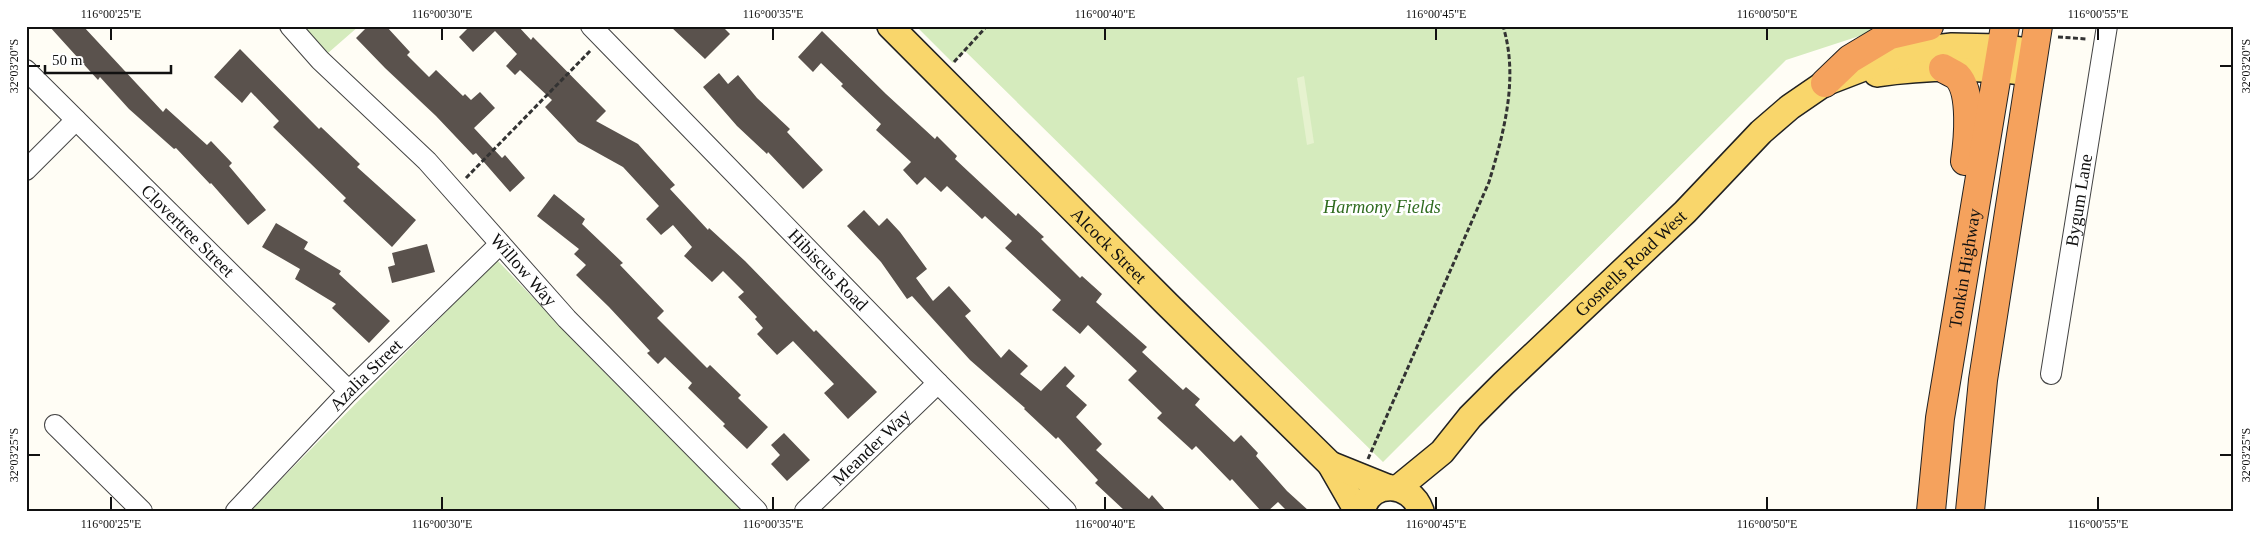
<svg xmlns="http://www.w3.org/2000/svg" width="2260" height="537" viewBox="0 0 2260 537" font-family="Georgia,serif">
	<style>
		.green { fill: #d5ebbd }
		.pitch { fill: #e6f2cf }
		.building { fill: #5a524d }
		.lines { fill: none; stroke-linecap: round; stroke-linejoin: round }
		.minor-casing { stroke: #444; stroke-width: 22 }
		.major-casing { stroke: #222; stroke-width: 28 }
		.highway-casing { stroke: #222; stroke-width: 30 }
		.path { stroke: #333; stroke-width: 3; stroke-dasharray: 5 2.5; stroke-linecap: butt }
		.minor { stroke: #fff; stroke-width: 20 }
		.major { stroke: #f9d66b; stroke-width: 25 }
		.highway { stroke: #f5a25d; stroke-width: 28 }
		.ticks { fill: none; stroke: #111; stroke-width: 2 }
		.labels { text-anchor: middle; stroke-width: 5; stroke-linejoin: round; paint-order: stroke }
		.street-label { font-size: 18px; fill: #111; stroke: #fff }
		.park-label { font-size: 18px; font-style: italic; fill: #2f6b1f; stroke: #fff }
		.neatline { fill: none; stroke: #111; stroke-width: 2 }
		.ticks-label { font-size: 12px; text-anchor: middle; fill: #111 }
	</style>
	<rect width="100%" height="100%" fill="#fffdf5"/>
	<path class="green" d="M290 26H359L320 60Z
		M916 26H1890L1786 60 1383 462 965 51 953 63Z
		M497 260 607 375 747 511H250Z"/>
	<path class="pitch" d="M1304 76 1314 143 1307 145 1297 78Z"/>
	<path class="building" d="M49 26H83L163 112 166 108 207 145 211 141 232 163 229 166 266 210 248 225 211 183 210 184 176 148 174 149 129 109 100 77 98 80Z
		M368 26H386L410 52 407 55 429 77 436 70 463 96 465 94 471 100 480 92 495 108 474 128 502 158 505 155 525 178 510 192 476 153 473 155 436 116 385 68 356 38Z
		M470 26H518L531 40 533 37 606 111 596 121 638 144 675 185 670 189 708 230 709 228 745 261 814 332 816 330 877 392 848 419 824 393 834 384 793 341 777 355 757 334 763 328 755 319 757 317 738 297 744 292 723 271 712 282 684 256 692 247 673 225 661 235 646 219 659 206 623 167 578 142 545 107 552 100 520 70 515 75 506 66 517 54 495 31 473 52 459 37Z
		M670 26H722L730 34 705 59Z
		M822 31 886 94 935 139 937 136 957 156 955 159 1016 216 1018 213 1044 237 1041 239 1080 278 1082 276 1102 294 1096 302 1147 347 1142 352 1183 390 1186 387 1200 399 1195 405 1234 442 1241 435 1258 453 1256 456 1287 491 1309 511H1287L1278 502 1268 511H1261L1232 479 1230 481 1196 446 1192 450 1157 418 1162 413 1128 380 1137 371 1088 325 1080 334 1052 310 1061 300 1005 248 1012 241 985 216 982 219 947 186 941 192 925 177 917 185 903 170 911 162 876 130 881 124 841 86 843 84 821 63 813 72 798 57Z
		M240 49 319 129 321 127 360 164 357 167 416 220 392 247 343 201 346 198 273 127 279 121 251 92 242 103 214 77Z
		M719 73 728 84 738 75 757 98 790 129 787 132 823 170 803 189 768 152 767 154 737 126 703 87Z
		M554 194 585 219 582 224 623 263 620 265 664 311 657 318 707 368 710 365 741 395 738 398 768 427 747 449 723 426 725 424 688 388 692 383 665 357 658 364 647 353 650 351 609 307 576 275 586 265 574 254 579 249 537 216Z
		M864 210 879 226 887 218 900 232 927 269 916 278 933 301 949 286 971 311 965 316 1001 358 1009 349 1028 366 1020 374 1041 391 1065 366 1075 376 1066 386 1087 405 1076 417 1102 444 1096 450 1149 499 1152 495 1166 511H1125L1095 483 1098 480 1058 437 1056 439 1024 409 1025 408 970 360 912 296 907 299 881 262 847 226Z
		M276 223 308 242 304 249 341 271 339 274 390 321 369 343 332 308 336 304 295 279 300 269 262 247Z
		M427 244 435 272 392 283 388 267 395 265 392 253Z
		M784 433 810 460 787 481 771 464 780 455 771 445Z"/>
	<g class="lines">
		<g class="minor-casing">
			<g id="minor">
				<path id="s1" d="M290 26 320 60 427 161 567 319 757 511"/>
				<path id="s2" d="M591 26 938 383 1066 511"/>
				<path id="s3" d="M26 70 349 391"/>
				<path d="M26 170 76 120"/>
				<path id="s4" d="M2051 374 2107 26"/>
				<path d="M55 425 142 511"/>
				<path id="s5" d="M236 511 349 391 500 244"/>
				<path id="s6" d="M805 511 938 383"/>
			</g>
		</g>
		<g class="major-casing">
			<g id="major">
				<path id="s7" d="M890 26 1167 304 1330 464 1357 511"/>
				<path d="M1877 74C1928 66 1980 67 2031 73"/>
				<path d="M1330 464 1387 487"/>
				<path id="s8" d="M1398 488 1442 452 1470 417 1503 384 1685 212 1761 132 1790 107 1825 83 1908 51 1952 46 2000 47 2034 52"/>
				<path d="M1362 511C1370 479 1411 481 1421 511"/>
			</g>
		</g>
		<g class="highway-casing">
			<g id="highway">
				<path d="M1943 68C1947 71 1953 73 1957 76 1973 92 1968 141 1965 161"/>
				<path d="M1825 83 1850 59 1890 35 1929 26"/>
				<path id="s9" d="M1931 511 1940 418 2005 26"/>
				<path d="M1970 511 1983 380 2038 26"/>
			</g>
		</g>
		<path class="path" d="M2058 37 2087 39
			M954 62 987 26
			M466 178 591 50
			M1368 459 1489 182C1504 132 1519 78 1503 26"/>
		<use href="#minor" class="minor"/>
		<use href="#major" class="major"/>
		<use href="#highway" class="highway"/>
	</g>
	<path class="ticks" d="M111 28V40M442 28V40M773 28V40M1105 28V40M1436 28V40M1767 28V40M2098 28V40M28 66H40M2220 66H2232M28 455H40M2220 455H2232M111 497V510M442 497V510M773 497V510M1105 497V510M1436 497V510M1767 497V510M2098 497V510"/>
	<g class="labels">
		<g class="street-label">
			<text dy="6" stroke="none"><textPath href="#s4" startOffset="176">Bygum Lane</textPath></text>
			<text dy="6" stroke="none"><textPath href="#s3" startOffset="228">Clovertree Street</textPath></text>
			<text dy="6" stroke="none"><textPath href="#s7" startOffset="310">Alcock Street</textPath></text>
			<text dy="6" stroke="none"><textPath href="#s8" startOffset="324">Gosnells Road West</textPath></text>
			<text dy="6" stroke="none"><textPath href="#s9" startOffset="245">Tonkin Highway</textPath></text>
			<text dy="6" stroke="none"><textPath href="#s1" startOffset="338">Willow Way</textPath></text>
			<text dy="6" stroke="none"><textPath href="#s2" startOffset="340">Hibiscus Road</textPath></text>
			<text dy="6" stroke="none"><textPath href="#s5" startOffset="188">Azalia Street</textPath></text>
			<text dy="6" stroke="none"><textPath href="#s6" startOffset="92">Meander Way</textPath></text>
		</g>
		<g class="park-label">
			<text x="1382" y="213">Harmony Fields</text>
		</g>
	</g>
	<rect width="2260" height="537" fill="none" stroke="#ffffff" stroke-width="55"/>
	<path d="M45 65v8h126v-8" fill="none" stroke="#111111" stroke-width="2.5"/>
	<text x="52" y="65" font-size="15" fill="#111111" stroke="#ffffff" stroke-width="4" paint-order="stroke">50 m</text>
	<rect x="28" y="28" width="2204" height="482" class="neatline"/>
	<g class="ticks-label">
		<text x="111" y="18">116°00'25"E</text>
		<text x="442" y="18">116°00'30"E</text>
		<text x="773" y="18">116°00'35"E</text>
		<text x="1105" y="18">116°00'40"E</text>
		<text x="1436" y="18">116°00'45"E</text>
		<text x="1767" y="18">116°00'50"E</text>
		<text x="2098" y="18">116°00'55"E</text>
		<text transform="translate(14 66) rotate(-90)" y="4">32°03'20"S</text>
		<text transform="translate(2246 66) rotate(-90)" y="4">32°03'20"S</text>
		<text transform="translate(14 455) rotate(-90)" y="4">32°03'25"S</text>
		<text transform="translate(2246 455) rotate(-90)" y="4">32°03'25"S</text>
		<text x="111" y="528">116°00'25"E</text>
		<text x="442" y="528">116°00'30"E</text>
		<text x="773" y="528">116°00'35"E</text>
		<text x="1105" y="528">116°00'40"E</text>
		<text x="1436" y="528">116°00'45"E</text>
		<text x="1767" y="528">116°00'50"E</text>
		<text x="2098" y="528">116°00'55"E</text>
	</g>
</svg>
